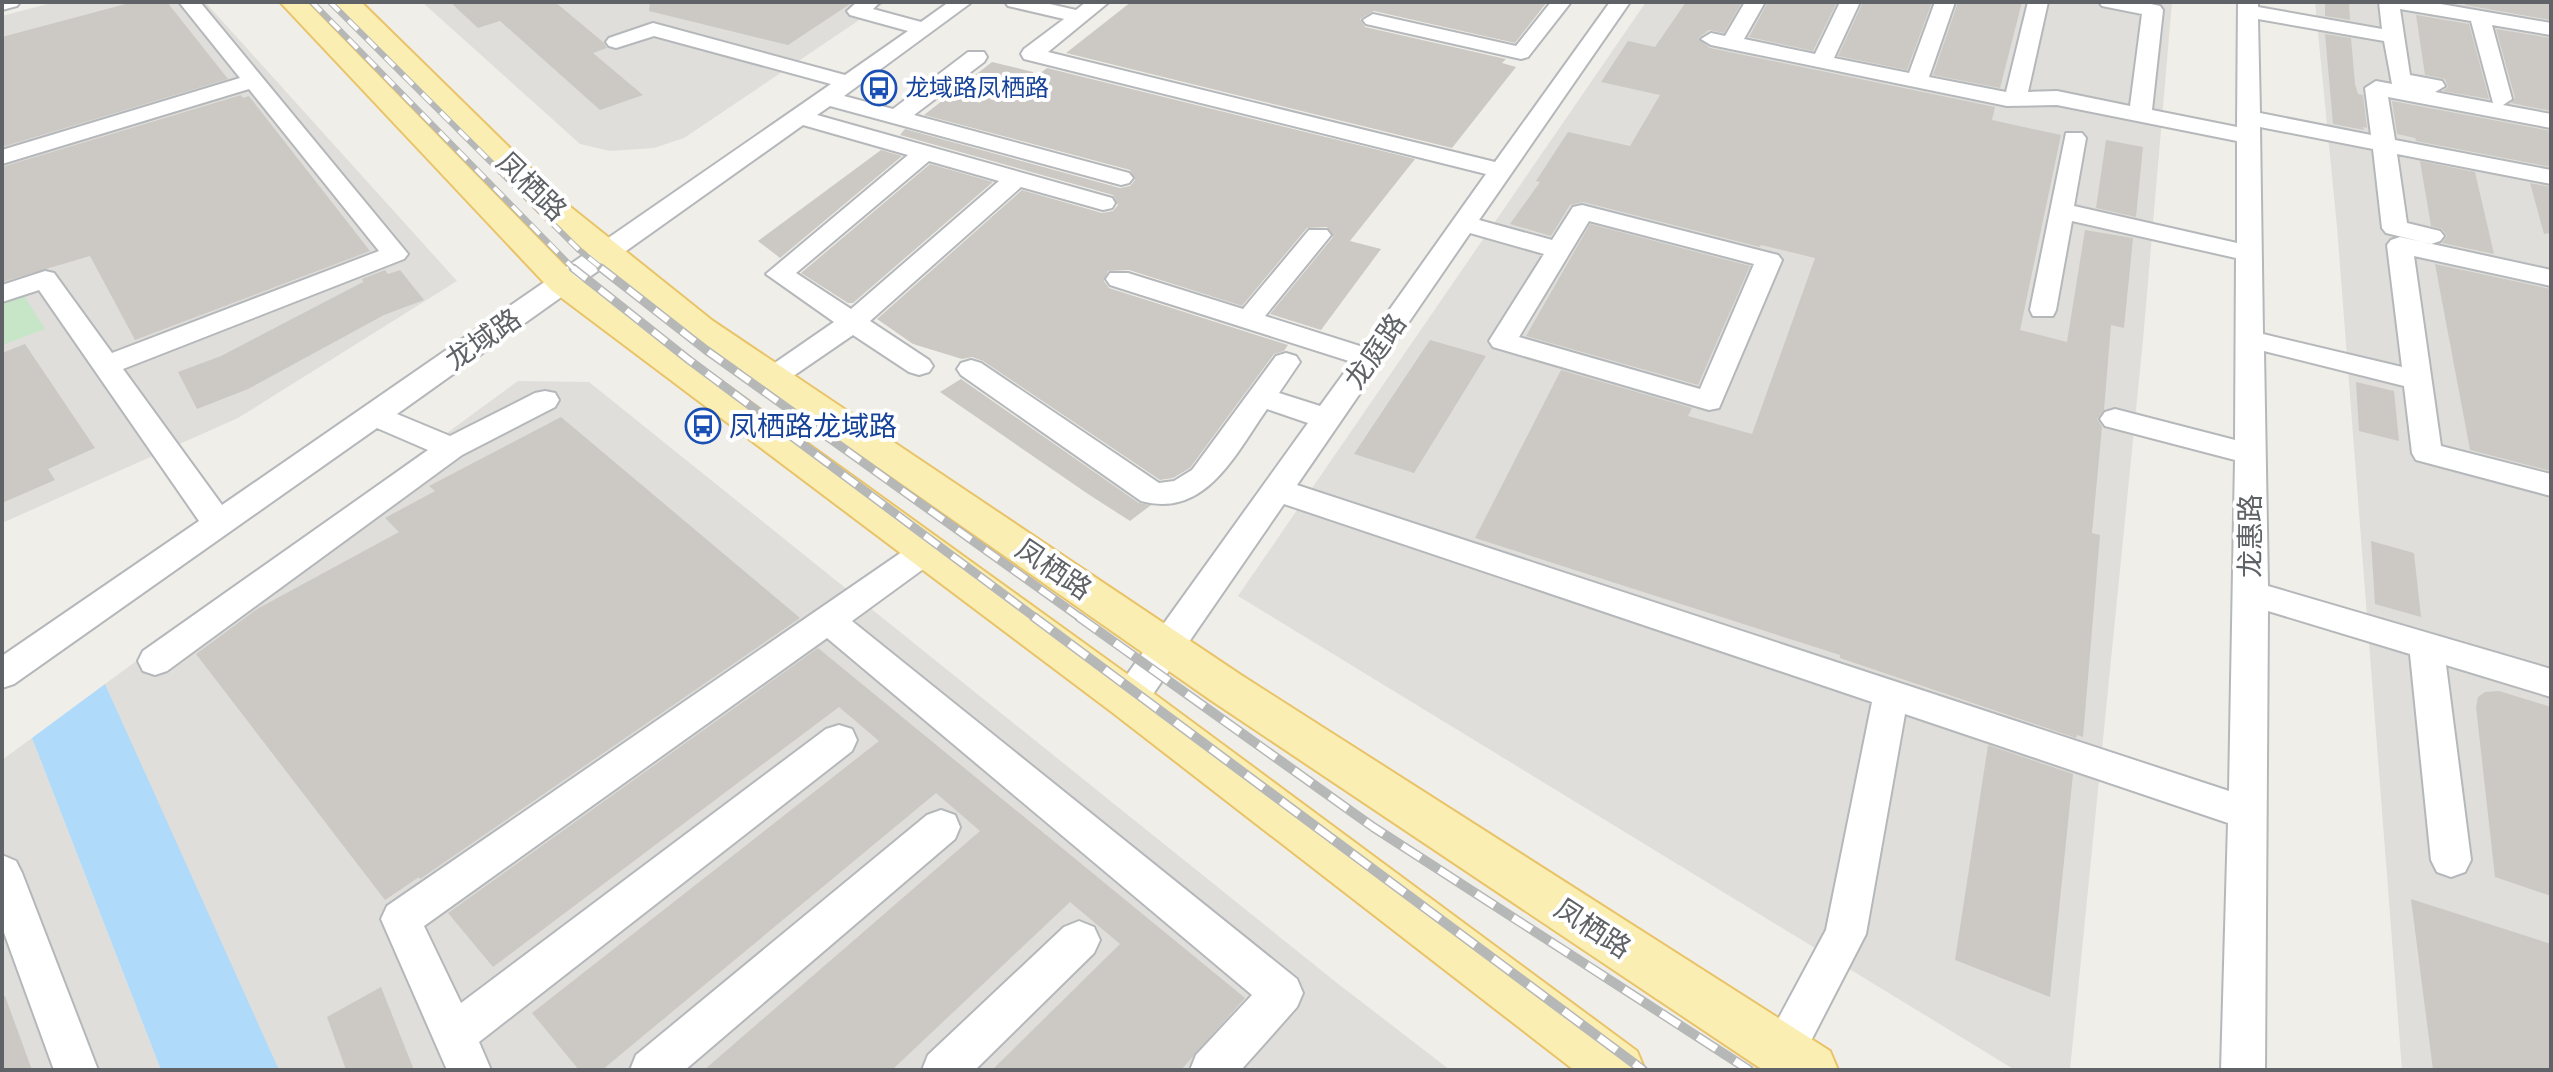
<svg xmlns="http://www.w3.org/2000/svg" width="2553" height="1072" viewBox="0 0 2553 1072" font-family="Helvetica,'Noto Sans SC',sans-serif">
	<style>
		.industrial { fill: #dfdeda }
		.green { fill: #c7e6c7 }
		.water { fill: #afdafa }
		.building { fill: #ccc9c4 }
		.lines { fill: none; stroke-linecap: round; stroke-linejoin: round }
		.minor-casing { stroke: #b5b8bb; stroke-width: 4 }
		.major-casing { stroke: #e9c368; stroke-width: 4 }
		.minor { fill: #fff; fill-rule: evenodd }
		.major { fill: #faeeb3; fill-rule: evenodd }
		.rail-far2-casing { stroke: #b6b7b7; stroke-width: 6 }
		.rail-far1-casing { stroke: #b6b7b7; stroke-width: 9 }
		.rail-casing { stroke: #b6b7b7; stroke-width: 10 }
		.rail-far2 { stroke: #fff; stroke-width: 4; stroke-dasharray: 13; stroke-linecap: butt }
		.rail-far1 { stroke: #fff; stroke-width: 6; stroke-dasharray: 17; stroke-linecap: butt }
		.rail { stroke: #fff; stroke-width: 7; stroke-dasharray: 22; stroke-linecap: butt }
		.labels { text-anchor: middle; stroke-width: 8; stroke-linejoin: round; paint-order: stroke }
		.far-transit-label { font-size: 24px; fill: #164399; stroke: #fff; text-anchor: start }
		.street-label { font-size: 28px; fill: #5f6367; stroke: #fff }
		.transit-label { font-size: 28px; fill: #164399; stroke: #fff; text-anchor: start }
	</style>
	<rect width="100%" height="100%" fill="#f0eee8"/>
	<path class="industrial" d="M55 2H205L457 281 238 418 2 523V16Z
		M422 2H886L684 138 654 148 610 151 580 144Z
		M1646 2H2172L2143 340 2070 1070H2015L1238 596Z
		M2315 2H2551V1070H2402L2337 227Z
		M518 381 589 382 1337 983 1450 1070H275L105 684Z
		M32 738 161 1070H2V760Z"/>
	<path class="green" d="M24 296 45 329 2 345V304Z"/>
	<path class="water" d="M105 684 279 1070H161L32 738Z"/>
	<path class="building" d="M133 2H167L228 79 2 147V37Z
		M450 2H555L603 42 607 48 593 53 643 95 600 110 500 21 478 28Z
		M650 2H853L788 45 649 11Z
		M1131 2H1547L1515 43 1374 11 1360 19 1365 27 1506 59 1502 63 1516 67 1452 148 1066 53Z
		M1686 2H1742L1724 33 1709 30 1698 38 1710 48 1995 107 1992 120 2061 135 2020 330 2067 342 2085 230 2133 238 2124 328 2111 325 2104 410 2097 419 2102 427 2092 533 2100 535 2083 737 2077 735 2076 738 1840 658V655L1475 538 1561 370 1692 408 1688 416 1752 434 1815 258 1761 245 1760 247 1583 202 1570 205 1551 236 1510 224 1540 182 1536 181 1568 132 1630 146 1660 95 1601 82 1628 41 1655 47Z
		M1768 2H1837L1813 51 1749 37Z
		M1863 2H1932L1907 70 1838 56Z
		M1958 2H2022L2000 88 1933 75Z
		M2325 2H2349L2350 20 2325 16Z
		M2464 2H2551V20L2465 5Z
		M2416 15 2469 24 2489 99 2443 91 2448 87 2445 79 2425 75Z
		M2496 29 2551 38V111L2511 103 2515 98Z
		M2325 34 2351 38 2355 84 2358 94 2363 95 2367 128 2363 127 2364 130 2333 124Z
		M992 62 1033 72 1034 78 1047 68 1415 159 1350 241 1381 249 1321 330 1270 314 1333 237 1327 227 1307 228 1242 306 1129 270 1108 271 1104 281 1109 288 1288 345 1284 351 1274 354 1190 468 1173 478 1160 480 983 361 972 357 962 359 913 344 877 319 1022 190 1102 213 1113 211 1118 205 1113 195 900 135 905 129 1120 188 1130 186 1135 180 1130 170 924 115Z
		M241 95 243 98 249 96 370 251 135 340 90 256 2 282V167Z
		M2392 101 2551 131V167L2416 141 2415 138 2397 134Z
		M2106 140 2143 147 2136 217 2096 208Z
		M881 150 902 156 780 258 758 241Z
		M2420 161 2475 172 2494 254 2442 243 2447 236 2442 229 2431 226Z
		M930 164 993 182 853 303H848L801 273Z
		M2530 183 2551 187V233L2544 234Z
		M1590 224 1750 266 1698 385 1526 336Z
		M2435 264 2551 289V471L2470 450Z
		M385 270 388 274 400 270 424 300 384 315 248 389 197 409 178 372 221 356 363 282 362 279Z
		M1430 340 1486 356 1414 473 1354 454Z
		M25 344 95 448 48 469 55 480 2 503V353Z
		M961 379 1139 503 1151 505 1130 521 1088 494 940 392Z
		M2356 382 2394 391 2399 441 2359 431Z
		M561 417 800 618 420 879 419 877 385 900 196 654 257 609 399 532 385 518 435 491 429 486Z
		M2371 541 2414 553 2421 617 2375 604Z
		M818 648 1245 998 1181 1070H992L1120 944 1070 902 892 1070H704L980 831 936 793 602 1070H579L532 1013 879 741 839 707 493 967 448 913Z
		M2499 691 2551 707V896L2495 877 2476 707 2478 697 2485 692Z
		M1988 745 2073 774 2050 997 1955 960Z
		M2411 899 2551 944V1070H2433Z
		M381 987 414 1070H346L327 1017Z
		M2 996H5L32 1070H2Z"/>
	<g class="lines">
		<g class="minor-casing">
			<path id="minor" d="M2 2H20L17 6 2 10Z
				M179 2H200L408 254 404 259 123 369 222 505 831 84 654 36 616 48 609 46 606 42 609 38 653 23 845 75 908 31 850 15 847 11 857 2H880L873 9 921 22 949 2H972L844 96 893 109 968 52H984L987 57 984 62 914 115 1129 173 1133 178 1129 183 1121 185 830 106 817 115 1112 198 1115 203 1112 208 1103 210 1021 187 870 321 929 360 933 366 929 372 919 375 909 372 853 335 783 383 773 386 763 383 759 377 763 371 834 322 766 274 908 155 803 125 397 414 450 436 535 393 545 391 555 393 559 400 555 407 462 455 167 671 155 675 143 671 138 661 143 651 428 450 377 428 14 684 2 688V656L199 521 39 290 2 302V285L45 271 54 273 112 353 379 251 249 89 2 164V150L240 78ZM929 161 999 181 851 309 796 273Z
				M1005 2H1041L1076 10 1086 2H1109L1048 52 1495 162 1610 2H1630L1479 220 1552 240 1573 207 1582 205 1778 255 1782 260 1719 408 1709 410 1493 347 1489 341 1544 254 1470 233 1297 485 2229 791 2235 460 2105 426 2100 419 2105 412 2115 409 2235 440 2236 258 2072 221 2056 310 2053 316H2033L2030 310 2066 133H2082L2086 138 2074 206 2237 243V141L2057 105 2007 106 1711 45 1701 39 1711 33 1725 36 1745 2H1765L1744 39 1815 54 1840 2H1860L1834 58 1909 73 1935 2H1955L1929 77 2006 92 2028 2H2048L2028 92 2057 91 2130 106 2142 14 2102 6 2099 2H2142L2160 6 2163 10 2152 110 2237 127 2238 2H2258V7L2382 29 2379 2H2429L2551 23V35L2492 25 2512 99 2503 105 2551 114V128L2388 97 2395 140 2551 170V184L2397 154 2407 223 2440 231 2444 236 2440 241 2431 244 2386 233 2382 228 2373 149 2260 127 2263 334 2402 367 2387 245 2391 240 2400 237 2551 270V286L2414 256 2441 446 2551 474V496L2416 460 2412 453 2404 386 2264 351 2268 586 2551 669V697L2446 665 2471 860 2465 872 2451 877 2437 872 2431 860 2410 654 2268 611 2265 1070H2221L2228 823 1905 714 1866 934 1798 1066 1789 1070 1768 1066 1761 1051 1826 930 1872 702 1284 504 1142 710 1129 714 1116 710 1111 700 1116 690 1308 423 1267 409C1236 453 1206 519 1141 501L961 375 957 369 961 363 971 360 981 363 1159 483 1174 481 1192 470 1276 356 1286 353 1296 356 1300 362 1279 393 1320 406 1352 362 1110 285 1106 279 1110 273H1128L1243 309 1309 230H1327L1331 235 1327 240 1265 316 1363 347 1486 174 1024 59 1021 54 1024 49 1064 19 1008 6ZM2400 9 2471 21 2493 103 2435 92 2445 86 2442 81 2410 75ZM2258 19 2384 41 2392 84 2376 81 2365 88 2371 135 2260 113ZM1589 221 1754 264 1700 389 1519 337Z
				M1551 2H1571L1528 57 1521 59 1366 24 1363 20 1373 14 1516 46Z
				M926 539 937 543 942 551 937 559 852 621 1297 979 1303 993 1297 1007 1241 1070H1190L1196 1055 1252 995 827 638 424 926 461 1003 826 729 839 725 852 729 857 740 852 751 479 1042 491 1070H447L381 919 387 906 915 543Z
				M941 810 955 815 960 827 955 839 685 1070H630L636 1055 927 815Z
				M2 855 16 861 22 873 98 1070H54L2 927Z
				M1079 921 1094 927 1100 940 1094 953 975 1070H922L928 1055 1064 927Z"/>
		</g>
		<g class="major-casing">
			<path id="major" d="M280 2H307L575 276 1145 687 1637 1051 1645 1070H1574L1113 713 551 290Z
				M334 2H361L568 205 713 321 1241 675 1830 1051 1838 1070H1763L1209 699 689 335 546 219Z"/>
		</g>
		<use href="#minor" class="minor"/>
		<use href="#major" class="major"/>
		<g class="rail-far2-casing">
			<path id="rail-far2" d="M312 2 575 270
				M330 2 579 250 604 270"/>
		</g>
		<g class="rail-far1-casing">
			<path id="rail-far1" d="M573 268 689 360 1037 619
				M601 268 706 350 1082 619"/>
		</g>
		<g class="rail-casing">
			<path id="rail" d="M1034 617 1643 1070
				M1079 617 1373 827 1749 1070"/>
		</g>
		<use href="#rail-far2" class="rail-far2"/>
		<use href="#rail-far1" class="rail-far1"/>
		<use href="#rail" class="rail"/>
	</g>
	<defs>
		<g id="bus-ring" transform="scale(1.8)"><circle r="9.5" fill="#fff" stroke="#1a4fb4" stroke-width="1.5"/><path d="M-5-6H5V4H4V6H2V4H-2V6H-4V4H-5ZM-3.5-4V0h7V-4ZM-3.5 1.2v1.5H-2V1.2ZM2 1.2v1.5H3.5V1.2Z" fill="#1a4fb4"/></g>
	</defs>
	<g fill-rule="evenodd">
		<use href="#bus-ring" x="879" y="88"/>
		<use href="#bus-ring" x="703" y="426"/>
	</g>
	<g class="labels">
		<g class="far-transit-label">
			<text x="905" y="96">龙域路凤栖路</text>
		</g>
		<g class="street-label">
			<text transform="translate(532 186) rotate(44)" y="10">凤栖路</text>
			<text transform="translate(483 339) rotate(-35)" y="10">龙域路</text>
			<text transform="translate(1375 351) rotate(-55)" y="10">龙庭路</text>
			<text transform="translate(2250 536) rotate(-90)" y="10">龙惠路</text>
			<text transform="translate(1054 569) rotate(34)" y="10">凤栖路</text>
			<text transform="translate(1593 928) rotate(33)" y="10">凤栖路</text>
		</g>
		<g class="transit-label">
			<text x="729" y="436">凤栖路龙域路</text>
		</g>
	</g>
	<rect width="2553" height="1072" fill="none" stroke="#5f6367" stroke-width="8"/>
</svg>
